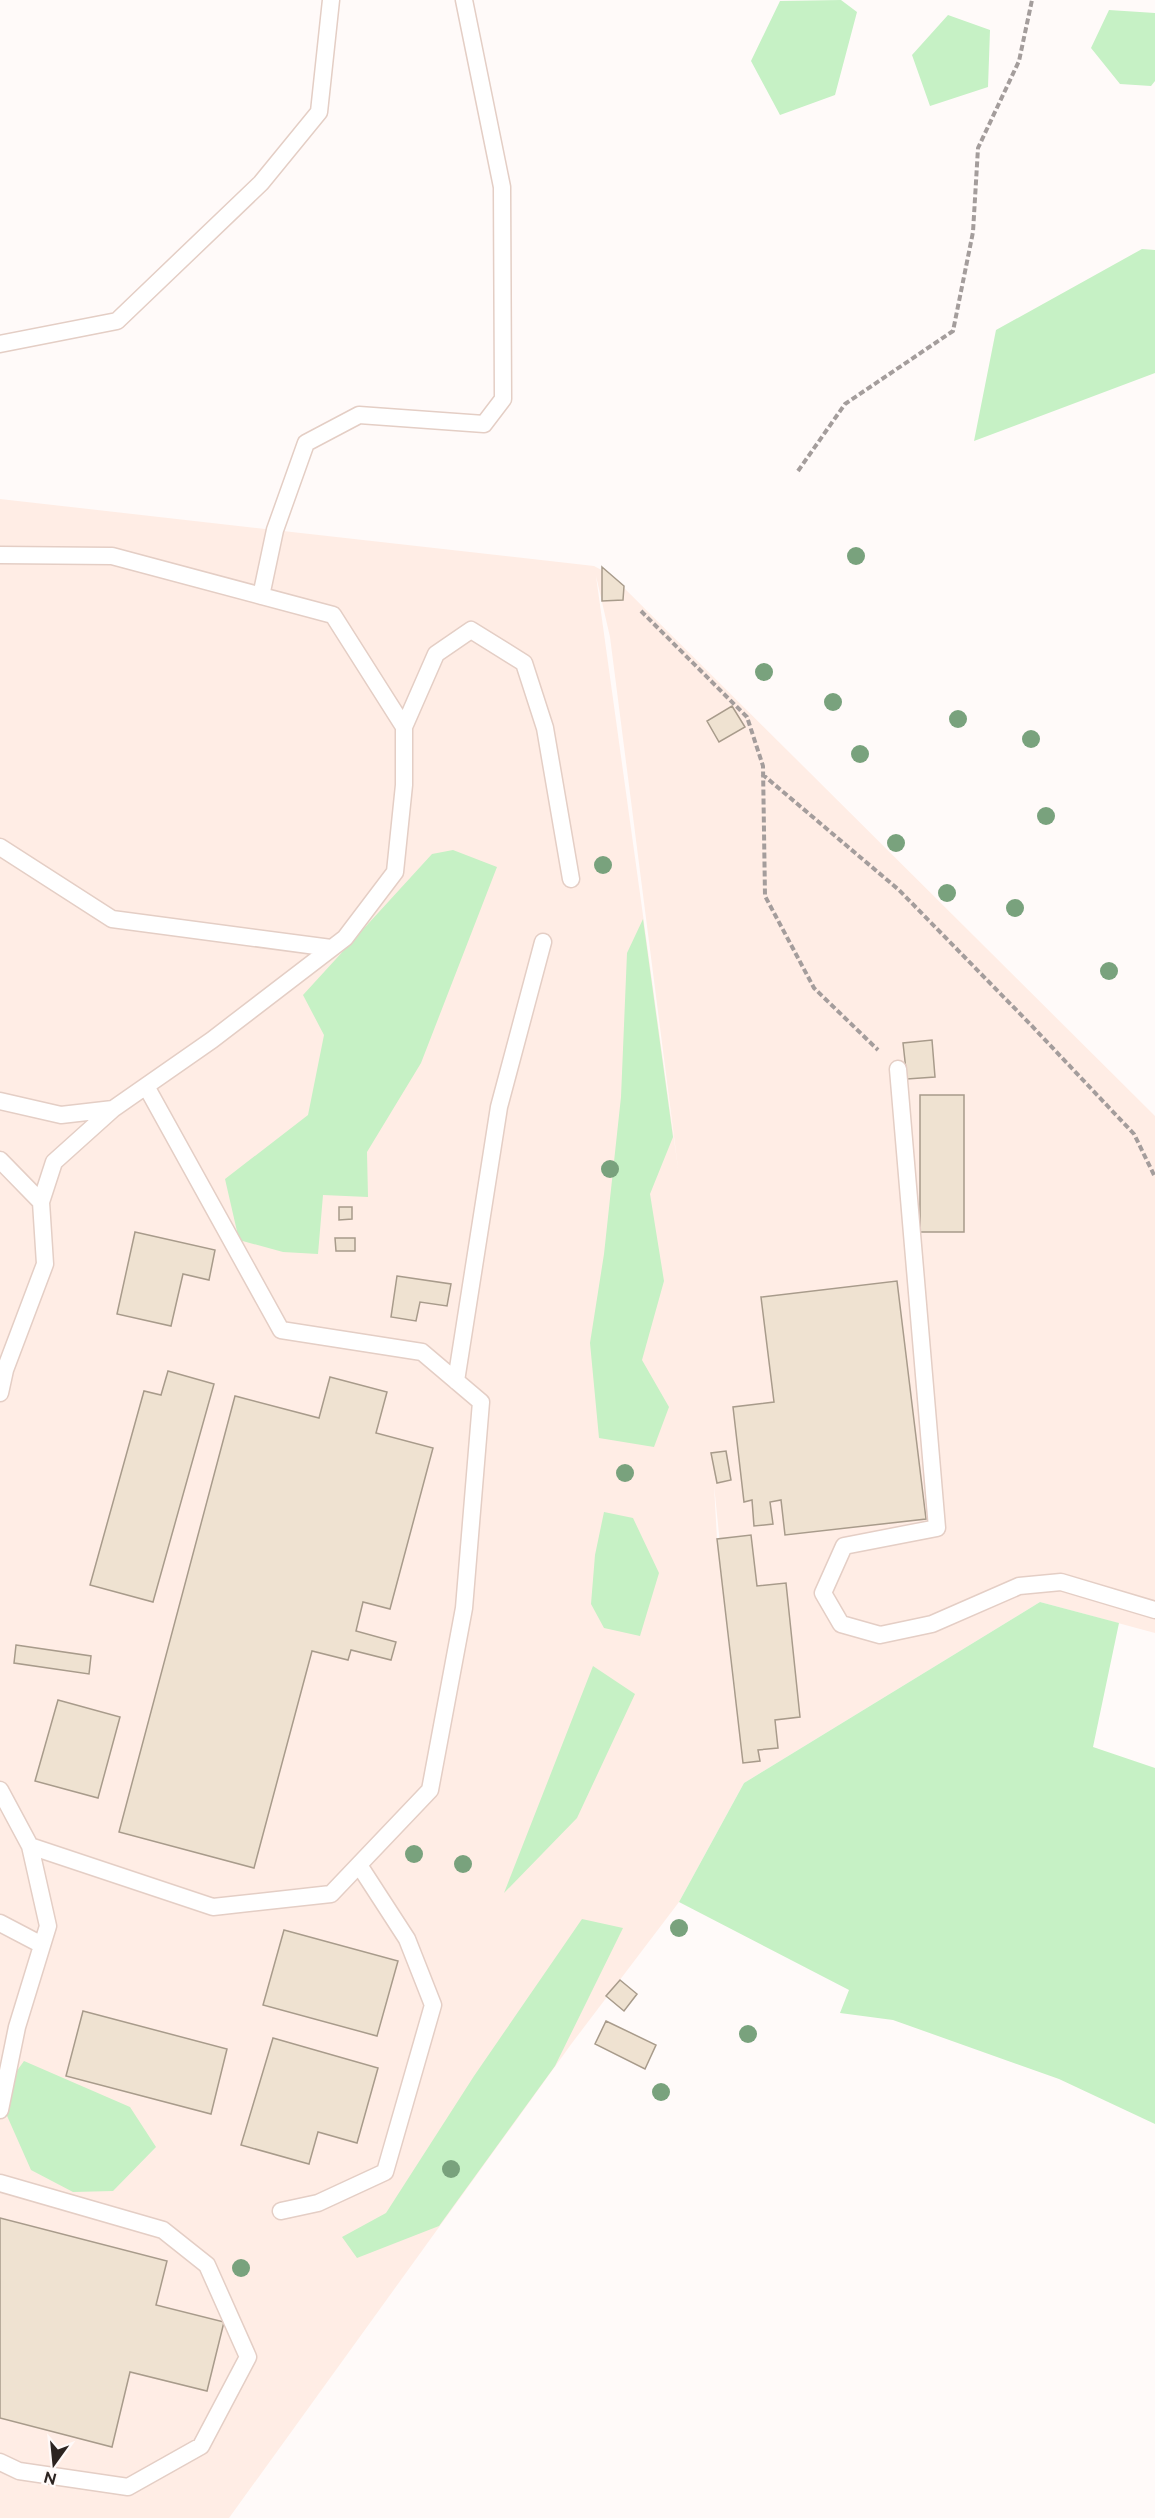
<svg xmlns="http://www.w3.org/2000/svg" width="1155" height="2518" viewBox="0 0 1155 2518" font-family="Raleway,sans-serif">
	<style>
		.built { fill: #ffede5; fill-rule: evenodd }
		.green { fill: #c6f1c5 }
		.building { fill: #efe2d1; stroke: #a89b8b; stroke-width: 1.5 }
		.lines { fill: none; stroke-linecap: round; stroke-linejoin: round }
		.service-casing { stroke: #e4cec5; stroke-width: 19 }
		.path { stroke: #a49d9c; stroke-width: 4; stroke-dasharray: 6 3; stroke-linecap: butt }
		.service { stroke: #fff; stroke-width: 16 }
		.tree { fill: #79a27d }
	</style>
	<rect width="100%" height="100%" fill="#fffaf9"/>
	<path class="built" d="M0 499 594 566 611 575 1155 1116V1633L1040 1602 744 1783 679 1902 572 2043 229 2518H0ZM596 576 610 637 678 1168ZM714 1485 735 1692 734 1693 717 1539Z"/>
	<path class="green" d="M841 0 857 12 835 95 780 115 751 61 780 1Z
		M1109 10 1155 13V81L1151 86 1120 84 1091 48Z
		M948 15 990 30 988 87 930 106 912 55Z
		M1142 249 1155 250V373L974 441 996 330Z
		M453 850 497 867 421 1063 367 1152 368 1197 323 1195 318 1254 283 1252 239 1240 225 1179 308 1115 324 1035 303 995 432 854Z
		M643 919 673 1137 650 1194 664 1281 642 1360 669 1407 654 1447 599 1438 590 1343 604 1254 621 1097 627 953Z
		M604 1512 633 1518 659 1573 640 1636 604 1628 591 1604 595 1555Z
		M1040 1602 1119 1623 1093 1747 1155 1768V2124L1059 2079 893 2020 840 2013 849 1990 679 1902 744 1783Z
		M593 1666 635 1694 577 1818 504 1893Z
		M582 1919 623 1928 555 2066 439 2226 357 2258 342 2237 386 2213 474 2076Z
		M24 2061 130 2107 156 2147 113 2191 73 2192 31 2170 0 2100V2094Z"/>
	<path class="building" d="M602 567 624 586 623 600 602 601Z
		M732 706 745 727 719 742 707 721Z
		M932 1040 935 1077 907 1079 903 1043Z
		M920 1095H964V1232H920Z
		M339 1207H352V1219L339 1220Z
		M135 1232 215 1250 209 1280 183 1274 171 1326 117 1314Z
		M335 1238H355V1251H336Z
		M397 1276 451 1284 447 1306 420 1302 416 1321 391 1317Z
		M897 1281 926 1519 785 1535 781 1500 770 1502 773 1524 754 1526 752 1500 744 1502 733 1407 774 1402 761 1297Z
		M168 1371 214 1384 153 1602 90 1585 144 1391 161 1395Z
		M330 1377 387 1392 376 1433 433 1448 390 1609 363 1602 356 1631 396 1642 391 1660 351 1650 348 1660 312 1651 254 1868 119 1832 235 1396 319 1418Z
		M726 1451 731 1480 717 1483 711 1453Z
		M751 1535 757 1586 786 1583 800 1717 775 1720 778 1748 758 1750 760 1761 743 1763 717 1539Z
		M16 1645 91 1656 89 1674 14 1663Z
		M58 1700 120 1717 98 1798 35 1781Z
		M284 1930 398 1961 377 2036 263 2005Z
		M620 1980 637 1994 624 2011 606 1996Z
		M83 2011 227 2049 211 2114 66 2076Z
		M606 2021 656 2045 645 2069 595 2044Z
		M273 2038 378 2068 357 2143 318 2132 309 2164 241 2145Z
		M0 2218 167 2261 156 2305 224 2322 207 2391 130 2372 112 2447 0 2418Z"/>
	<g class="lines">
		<g class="service-casing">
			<path id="service" d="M0 344 117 321 261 183 319 112 331 0
				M0 555 112 556 333 615 404 727
				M261 596 275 530 306 443 359 415 484 424 503 399 502 187 464 0
				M0 847 112 919 331 948
				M898 1069 937 1528 844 1546 823 1593 841 1624 880 1635 932 1624 1019 1586 1061 1582 1155 1610
				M0 1101 61 1115 113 1109
				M0 1160 41 1202
				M456 1381 499 1107 543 942
				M0 1393 5 1370 45 1264 41 1202 54 1162 113 1109 212 1040 345 938 395 872 404 785V727L436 654 471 630 524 663 545 728 571 879
				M0 1790 30 1846 48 1926 17 2027 0 2110
				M30 1846 213 1907 331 1894 430 1790 464 1608 481 1402 422 1352 281 1330 146 1086
				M0 1923 42 1945
				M0 2183 163 2230 207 2265 248 2357 201 2446 128 2487 19 2471 0 2462
				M281 2211 318 2203 385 2172 433 2005 407 1939 359 1865"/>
		</g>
		<path class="path" d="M798 471 845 404 953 331 973 232 978 148 1019 61 1032 0
			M641 611 747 717 763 766 765 896 814 988 878 1050
			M762 774 899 890 1031 1025 1134 1134 1155 1177"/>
		<use href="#service" class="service"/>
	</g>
	<g class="tree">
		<circle cx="856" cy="556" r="9"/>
		<circle cx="764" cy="672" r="9"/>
		<circle cx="833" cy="702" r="9"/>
		<circle cx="958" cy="719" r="9"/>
		<circle cx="1031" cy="739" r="9"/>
		<circle cx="860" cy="754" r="9"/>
		<circle cx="1046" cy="816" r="9"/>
		<circle cx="896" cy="843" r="9"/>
		<circle cx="603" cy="865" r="9"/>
		<circle cx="947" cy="893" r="9"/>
		<circle cx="1015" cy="908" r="9"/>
		<circle cx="1109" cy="971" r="9"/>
		<circle cx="610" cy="1169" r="9"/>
		<circle cx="625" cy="1473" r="9"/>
		<circle cx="414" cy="1854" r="9"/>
		<circle cx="463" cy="1864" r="9"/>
		<circle cx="679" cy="1928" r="9"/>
		<circle cx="748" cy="2034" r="9"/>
		<circle cx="661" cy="2092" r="9"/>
		<circle cx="451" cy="2169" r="9"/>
		<circle cx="241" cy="2268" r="9"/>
	</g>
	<g transform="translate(54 2464) rotate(195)" stroke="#fffaf9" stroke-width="4.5" paint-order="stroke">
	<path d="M0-4.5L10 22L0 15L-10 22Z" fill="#2c2421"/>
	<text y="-9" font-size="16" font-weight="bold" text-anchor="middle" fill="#2c2421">N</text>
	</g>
</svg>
